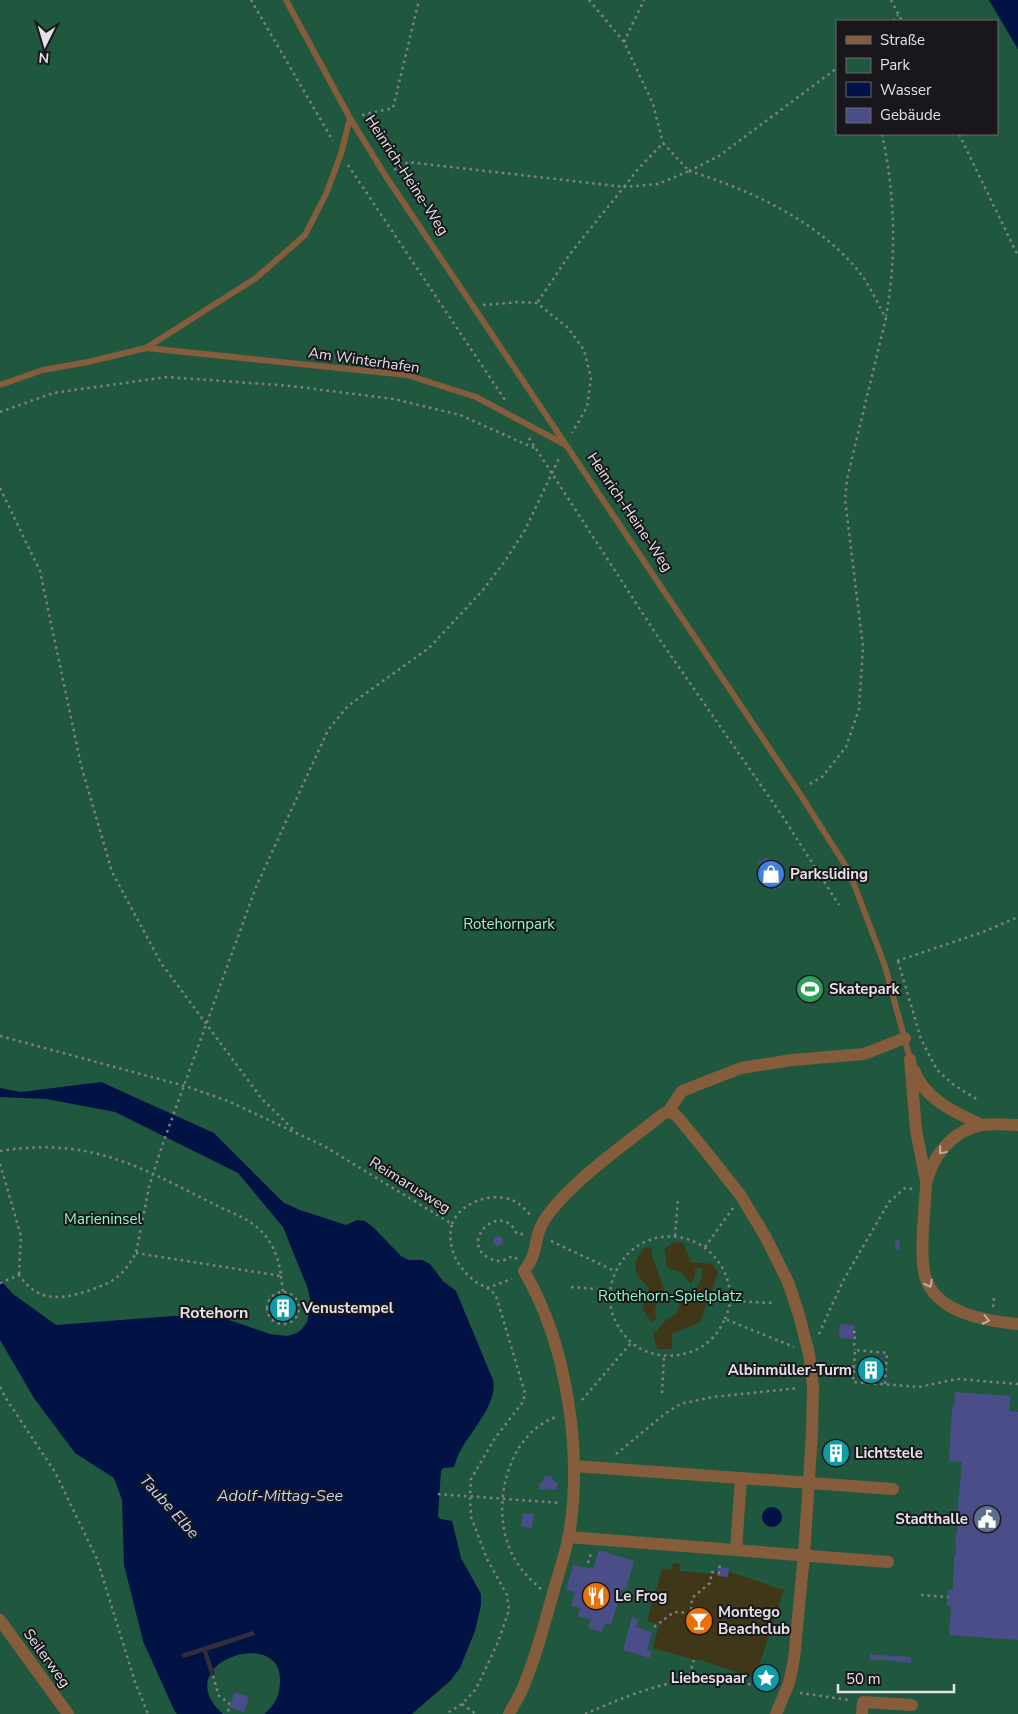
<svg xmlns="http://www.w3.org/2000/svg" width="1018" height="1714" viewBox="0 0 1018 1714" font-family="'Nunito Sans',sans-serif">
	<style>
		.green { fill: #1f583e; fill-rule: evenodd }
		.sand { fill: #3f3717 }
		.water { fill: #011345 }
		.pier { fill: #332d38 }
		.building { fill: #4b4d89 }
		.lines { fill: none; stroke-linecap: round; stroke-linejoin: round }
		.path { stroke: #837e87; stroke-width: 2.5; stroke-dasharray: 2.5 4; stroke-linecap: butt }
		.lane { stroke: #855d3c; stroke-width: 6 }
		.street { stroke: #855d3c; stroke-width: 12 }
		.oneway { stroke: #bfaca3 }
		.labels { text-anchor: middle; stroke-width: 4; stroke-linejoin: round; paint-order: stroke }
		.street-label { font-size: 15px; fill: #e5e1e8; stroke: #19171c }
		.poi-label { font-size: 15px; font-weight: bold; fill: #e5e1e8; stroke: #19171c; text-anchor: start }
		.park-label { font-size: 15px; fill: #8cfcc6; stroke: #19171c }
		.neighbourhood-label { font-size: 16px; font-weight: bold; fill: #e5e1e8; stroke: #19171c }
		.water-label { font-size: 16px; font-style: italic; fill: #c1d3f5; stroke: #19171c }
	</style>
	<rect width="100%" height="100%" fill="#332d38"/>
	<path class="green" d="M0 0H989L1018 49V1714H0ZM837 21H997V134H837Z"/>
	<path class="sand" d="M674 1242 683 1243 691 1262 712 1264 718 1273 700 1322 672 1334V1349H658L653 1335 666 1320 676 1314C681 1302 681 1297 695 1291L702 1277V1268L695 1269V1275L691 1284 682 1273 668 1268C665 1261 667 1256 664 1249Z
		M646 1247 652 1248V1256L664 1289 655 1309 656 1319 651 1322 642 1308 649 1289C646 1284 641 1281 638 1276 632 1266 638 1253 646 1247Z
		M673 1563 680 1564V1571L715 1574 716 1571 730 1572 784 1590 755 1678 700 1660H695L653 1648 659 1625 647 1621 662 1569 672 1570Z"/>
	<path class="water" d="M989 0H1018V49Z
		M101 1082 214 1133 284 1203 300 1210 346 1225 357 1220 365 1221 374 1228 401 1256 409 1260H422L430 1264 443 1281 456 1291 493 1380C498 1402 473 1429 462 1448 458 1454 456 1460 454 1467L444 1468 441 1470 438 1516 440 1519 452 1521 461 1558 481 1594V1605L475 1631 460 1668 450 1681 412 1714H264C275 1705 280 1696 280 1681 282 1625 166 1663 223 1714H177L175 1712 143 1641 124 1565 122 1500 114 1478 75 1453 34 1398 0 1340V1280L13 1294 56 1325 173 1316 200 1315 223 1318 270 1334 287 1336 297 1333 302 1329 307 1322 311 1304 308 1289 283 1227 238 1173 115 1112 46 1099 0 1097V1088L21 1092Z
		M762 1517a10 10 0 1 1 20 0a10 10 0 1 1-20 0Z"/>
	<path class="pier" d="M253 1631 255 1635 207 1651 215 1674 211 1677 203 1652 183 1658 181 1654Z"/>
	<path class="building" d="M767 857 784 884 775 890 758 863Z
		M493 1241a5 5 0 1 1 10 0a5 5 0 1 1-10 0Z
		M895 1240H899L900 1250H896Z
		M274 1308a9 9 0 1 1 18 0a9 9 0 1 1-18 0Z
		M840 1324 854 1325 853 1339 839 1338Z
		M862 1357 883 1358 881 1380 860 1378Z
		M955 1392 1011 1396 1009 1411 1018 1412V1640L949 1635 951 1606H947L948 1589 953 1590V1575H954V1554L956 1555V1546H955L956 1534H957L958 1525H956L962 1462 949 1461 952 1407H954Z
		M547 1476H551L554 1482H557V1489L539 1490V1483H542L544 1477Z
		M523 1513 534 1514 532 1528 521 1526Z
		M599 1550 634 1561 626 1590 622 1589 611 1625 605 1623 602 1632 588 1628 591 1619 578 1616 580 1608 571 1606 575 1592 566 1590 573 1565 593 1569Z
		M718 1567 729 1568 728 1577 717 1576Z
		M632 1617 638 1619 636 1627 652 1632 647 1650 652 1652 650 1658 623 1650Z
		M870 1654 876 1655 911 1657V1663L886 1660H870Z
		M235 1692 249 1697 244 1712 229 1707Z"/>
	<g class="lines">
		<path class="path" d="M251 0 333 141
			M589 0 624 42 653 104 663 143
			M891 0 902 21
			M893 21 898 15
			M624 42 644 0
			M362 115 393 108 419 0
			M882 134C895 194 897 255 886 316
			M959 134 1018 256
			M348 165 505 400
			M394 170 408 162 624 187 638 169 663 143 689 171 658 184 624 187 570 254 537 303
			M689 171C751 190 823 223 863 277 872 290 878 305 886 318L847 479 845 499 863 647 859 709 846 747 822 777 806 786
			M689 171 719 156 837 68
			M483 305 519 302 537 303 568 328 584 350 591 378 587 407 572 433
			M0 412 53 393 167 377 291 386 394 399 460 415 534 448
			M529 438 660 640 783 817 839 905
			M0 488 40 571 81 765 112 872 161 963 262 1099 295 1131
			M897 961 983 932 1018 917
			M898 961 921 1039 937 1070 954 1085 978 1100
			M0 1036 185 1086 228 1101 324 1146 452 1224C446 1247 458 1269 476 1282 484 1287 493 1289 497 1299L525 1393 523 1402 495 1438 471 1479 470 1496 471 1517 487 1559 507 1595 509 1610 498 1642 476 1689 462 1704 446 1714
			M0 1151C24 1147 48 1146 72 1149 128 1156 176 1186 226 1210 238 1215 249 1220 259 1229 272 1241 279 1258 281 1276L136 1253
			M0 1164 21 1236 19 1275
			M452 1224C460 1203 489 1193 509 1199 519 1202 525 1209 531 1216
			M675 1236 678 1197
			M551 1241 615 1271
			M705 1247 733 1208
			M517 1259 512 1256C505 1261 497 1263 489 1258 458 1242 501 1199 517 1234H524
			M281 1276 283 1292
			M0 1283 19 1275C38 1302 59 1300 88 1291 98 1287 109 1284 117 1277 125 1271 131 1262 136 1253L149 1187 162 1146 256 887 328 730 348 706 429 648 483 590 505 561 525 530 560 456
			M571 1287 610 1290
			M487 1288 512 1279
			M267 1308a16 16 0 1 1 32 0a16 16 0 1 1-32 0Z
			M730 1301 772 1303
			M993 1307 994 1298
			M725 1319C727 1313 730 1307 730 1301 731 1291 728 1280 724 1271 698 1220 627 1227 612 1282 606 1303 613 1323 627 1338 649 1363 694 1361 715 1335 719 1331 722 1324 725 1319L794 1347
			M853 1332H855L854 1347 855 1350
			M819 1334 843 1281 889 1202 905 1188 913 1189
			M825 1365 854 1367 853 1382 919 1387 957 1379 1018 1384
			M861 1367H854L855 1350 887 1353 885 1384
			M0 1387 7 1400 55 1472 97 1559 135 1682 148 1714
			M662 1393 664 1356
			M582 1400 631 1343
			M616 1454 666 1413 680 1404 713 1397 799 1388
			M438 1494 561 1503
			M588 1563 591 1553
			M541 1589C528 1578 516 1565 510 1549 491 1506 507 1434 556 1417
			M921 1595 948 1597
			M654 1627 674 1612 691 1613 692 1598 710 1583 712 1572 719 1573 720 1563
			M213 1676 219 1696 229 1703 228 1714
			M688 1681 694 1660
			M800 1693 849 1700
			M462 1704 476 1714
			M585 1714C620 1699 658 1682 696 1680 722 1679 747 1684 773 1688"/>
		<path class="lane" d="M286 0 350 118 385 175 798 791 849 871 885 966 910 1059
			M146 348 256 278 305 235 326 194 341 154 350 118
			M0 385 43 370 88 362 146 348 407 375 476 397 564 444"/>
		<path class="street" d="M910 1059 916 1130 926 1181
			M914 1070C924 1099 956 1113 982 1125
			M668 1112 676 1115 704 1149 741 1196 765 1236 788 1282 799 1315 809 1354 813 1386 812 1433 804 1555 794 1659 789 1683 776 1714
			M1018 1125C1007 1125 994 1123 982 1125 953 1130 931 1157 926 1185 925 1209 919 1254 925 1276 935 1313 986 1321 1018 1324
			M574 1466 893 1489
			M568 1537 888 1562
			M736 1550 741 1478
			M0 1620 68 1714
			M509 1714C515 1703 522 1692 526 1680 537 1653 544 1625 552 1597 557 1577 565 1556 569 1535 583 1452 567 1344 524 1271 540 1252 532 1236 547 1216 575 1178 626 1144 663 1114L668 1112 682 1091 741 1068 792 1060 864 1054 905 1038
			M862 1714 863 1702 912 1705"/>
	</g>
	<defs><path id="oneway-chevron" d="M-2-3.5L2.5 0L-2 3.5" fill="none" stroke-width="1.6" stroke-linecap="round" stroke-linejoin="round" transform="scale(1.25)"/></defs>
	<g class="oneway">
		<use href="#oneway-chevron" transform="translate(942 1151) rotate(130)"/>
		<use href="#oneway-chevron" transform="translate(929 1284) rotate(63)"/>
		<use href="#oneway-chevron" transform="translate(986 1320) rotate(12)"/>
	</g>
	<defs>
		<g id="shop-disc" transform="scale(1.4375)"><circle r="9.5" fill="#3f7fe0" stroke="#19171c"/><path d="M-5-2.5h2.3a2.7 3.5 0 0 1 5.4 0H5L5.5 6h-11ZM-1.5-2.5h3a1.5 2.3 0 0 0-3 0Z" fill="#fff"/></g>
		<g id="stadium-disc" transform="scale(1.4375)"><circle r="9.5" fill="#2e9e5b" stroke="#19171c"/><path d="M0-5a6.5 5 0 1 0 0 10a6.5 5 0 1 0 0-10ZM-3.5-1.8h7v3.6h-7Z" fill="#fff"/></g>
		<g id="building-disc" transform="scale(1.4375)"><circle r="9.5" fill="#0f9aa8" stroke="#19171c"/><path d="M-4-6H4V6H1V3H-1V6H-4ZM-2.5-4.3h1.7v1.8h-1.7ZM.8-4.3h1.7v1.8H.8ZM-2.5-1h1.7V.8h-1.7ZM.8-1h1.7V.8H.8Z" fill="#fff"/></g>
		<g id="civic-disc" transform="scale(1.4375)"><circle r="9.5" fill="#5c6f8a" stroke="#19171c"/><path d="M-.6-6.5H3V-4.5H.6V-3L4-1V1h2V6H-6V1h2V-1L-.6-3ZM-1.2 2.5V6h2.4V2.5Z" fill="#fff"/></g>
		<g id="restaurant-disc" transform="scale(1.4375)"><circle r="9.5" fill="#e8710a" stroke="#19171c"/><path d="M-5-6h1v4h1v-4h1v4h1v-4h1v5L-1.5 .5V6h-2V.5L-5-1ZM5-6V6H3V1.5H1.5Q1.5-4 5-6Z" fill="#fff"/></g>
		<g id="bar-disc" transform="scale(1.4375)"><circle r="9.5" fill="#e8710a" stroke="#19171c"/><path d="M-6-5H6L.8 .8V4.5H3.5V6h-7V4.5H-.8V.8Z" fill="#fff"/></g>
		<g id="sight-disc" transform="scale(1.4375)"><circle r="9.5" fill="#0f9aa8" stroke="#19171c"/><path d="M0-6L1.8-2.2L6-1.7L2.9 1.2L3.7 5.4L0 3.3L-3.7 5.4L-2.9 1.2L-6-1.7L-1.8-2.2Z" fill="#fff"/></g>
	</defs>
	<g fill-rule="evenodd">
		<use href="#shop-disc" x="771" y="874"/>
		<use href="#stadium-disc" x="810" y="989"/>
		<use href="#building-disc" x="283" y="1308"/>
		<use href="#building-disc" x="871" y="1370"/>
		<use href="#building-disc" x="836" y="1453"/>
		<use href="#civic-disc" x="987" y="1519"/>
		<use href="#restaurant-disc" x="596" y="1596"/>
		<use href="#bar-disc" x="699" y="1621"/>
		<use href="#sight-disc" x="766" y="1678"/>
	</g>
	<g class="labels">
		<g class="street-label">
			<text transform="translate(407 175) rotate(57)" y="5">Heinrich-Heine-Weg</text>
			<text transform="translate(364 360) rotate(8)" y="5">Am Winterhafen</text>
			<text transform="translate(630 512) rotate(56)" y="5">Heinrich-Heine-Weg</text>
			<text transform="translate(410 1185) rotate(32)" y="5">Reimarusweg</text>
			<text transform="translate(47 1658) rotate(54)" y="5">Seilerweg</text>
		</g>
		<g class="poi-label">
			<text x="790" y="879">Parksliding</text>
			<text x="829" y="994">Skatepark</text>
			<text x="302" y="1313">Venustempel</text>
			<text x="852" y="1375" text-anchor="end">Albinmüller-Turm</text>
			<text x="855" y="1458">Lichtstele</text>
			<text x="968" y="1524" text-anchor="end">Stadthalle</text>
			<text x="615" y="1601">Le Frog</text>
			<text x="718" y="1617">Montego<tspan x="718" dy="17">Beachclub</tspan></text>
			<text x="747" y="1683" text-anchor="end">Liebespaar</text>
		</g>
		<g class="park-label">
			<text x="509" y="929">Rotehornpark</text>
			<text x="103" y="1224">Marieninsel</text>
			<text x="670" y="1301">Rothehorn-Spielplatz</text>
		</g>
		<g class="neighbourhood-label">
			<text x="214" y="1318">Rotehorn</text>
		</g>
		<g class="water-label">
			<text x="280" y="1501">Adolf-Mittag-See</text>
			<text transform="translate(170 1506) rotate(48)" y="6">Taube Elbe</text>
		</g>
	</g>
	<rect x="836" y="20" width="162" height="115" fill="#19171c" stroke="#6b686e"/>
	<rect x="846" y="36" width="25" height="8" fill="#855d3c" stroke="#6b686e"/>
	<text x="880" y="45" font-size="15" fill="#e5e1e8">Straße</text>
	<rect x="846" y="58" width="25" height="15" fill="#1f583e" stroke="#6b686e"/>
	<text x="880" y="70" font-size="15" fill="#e5e1e8">Park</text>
	<rect x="846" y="82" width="25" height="15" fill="#011345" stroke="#6b686e"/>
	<text x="880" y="95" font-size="15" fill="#e5e1e8">Wasser</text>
	<rect x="846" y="108" width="25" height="15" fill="#4b4d89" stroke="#6b686e"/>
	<text x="880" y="120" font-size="15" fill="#e5e1e8">Gebäude</text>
	<g transform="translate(45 45) rotate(185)" stroke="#19171c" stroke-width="4" paint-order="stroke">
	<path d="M0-4L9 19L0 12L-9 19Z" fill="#e5e1e8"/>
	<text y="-8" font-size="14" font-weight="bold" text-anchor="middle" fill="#e5e1e8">N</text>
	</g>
	<path d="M838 1684v8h116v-8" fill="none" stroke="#e5e1e8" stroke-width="2.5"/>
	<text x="846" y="1684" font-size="15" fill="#e5e1e8" stroke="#19171c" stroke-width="4" paint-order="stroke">50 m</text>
</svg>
